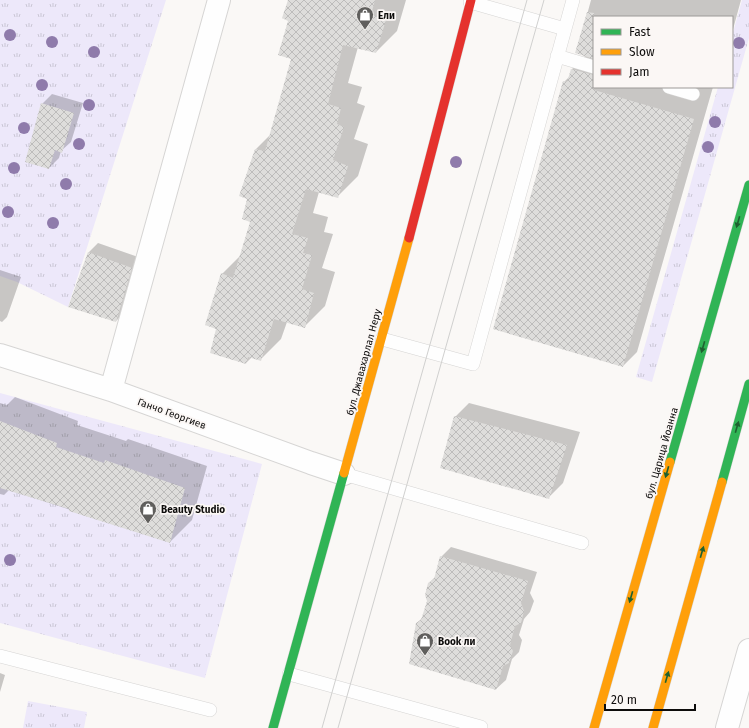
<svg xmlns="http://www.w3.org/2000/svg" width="749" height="728" viewBox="0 0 749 728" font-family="'Fira Sans',sans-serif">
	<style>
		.grass { fill: url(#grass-tufts) }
		.shadow { fill: #0003 }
		.building { fill: url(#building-cross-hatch) }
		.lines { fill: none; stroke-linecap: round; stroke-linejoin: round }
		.lane-casing { stroke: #d6d5d4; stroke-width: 14 }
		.street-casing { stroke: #d6d5d4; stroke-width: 24 }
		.fast-casing { stroke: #d6d5d4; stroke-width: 10 }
		.slow-casing { stroke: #d6d5d4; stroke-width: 10 }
		.jam-casing { stroke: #d6d5d4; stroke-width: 10 }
		.lane { stroke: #fefefe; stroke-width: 13 }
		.street { stroke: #fefefe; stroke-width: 22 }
		.fast { stroke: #30b455; stroke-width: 9 }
		.slow { stroke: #ff9f0a; stroke-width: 9 }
		.jam { stroke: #e5322d; stroke-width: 9 }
		.tram { stroke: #d0d0cf; stroke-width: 1 }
		.tree { fill: #8f7bab }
		.oneway { fill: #1e6030 }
		.labels { text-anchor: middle; stroke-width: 3.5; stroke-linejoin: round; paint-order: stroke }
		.poi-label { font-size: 10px; font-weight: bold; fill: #0d0c0b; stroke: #fbf7f5; text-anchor: start }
		.street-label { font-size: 10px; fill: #0d0c0b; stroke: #fbf7f5 }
	</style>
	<defs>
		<pattern id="grass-tufts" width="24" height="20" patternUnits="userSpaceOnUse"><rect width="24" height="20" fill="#ede8fa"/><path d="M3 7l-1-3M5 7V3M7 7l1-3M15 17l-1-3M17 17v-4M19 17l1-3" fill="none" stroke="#cac6d5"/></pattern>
		<pattern id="building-cross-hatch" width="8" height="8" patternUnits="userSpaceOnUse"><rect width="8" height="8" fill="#dedddb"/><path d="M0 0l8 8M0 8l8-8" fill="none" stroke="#bdbcbb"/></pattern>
	</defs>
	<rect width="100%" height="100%" fill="#faf8f6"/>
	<path class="grass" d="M0 0H166L68 307 17 282 0 276Z
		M742 0H749V38L652 382 636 377 718 87H732V36Z
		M0 393 262 464 205 678 0 623Z
		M28 701 87 712 84 728H23Z"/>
	<path class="shadow" d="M297 0H406L397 31 376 52 358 47 348 83 362 87 357 103 365 106 354 139 368 144 358 176 337 197 319 192 313 213 328 217 324 232 333 234 322 268 335 272 325 306 304 327 287 322 281 339 260 360 252 357 246 363 218 329 222 274 241 255 251 221 248 199 256 149 271 134 292 58Z
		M591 0H741L732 33V17H594V87H713L637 352 623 366 564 82 570 76 572 69 586 55 577 52Z
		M52 94 83 103 71 142 61 151 59 158 49 168 42 104Z
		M98 243 141 258 126 311 116 321 88 253Z
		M0 270 21 277 7 317 2 322 0 321Z
		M15 397 78 421 77 425 126 441 128 439 207 466 192 520 170 542 9 490 4 495 0 494V403L7 405Z
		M469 403 580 432 563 483 549 497 455 417Z
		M451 547 537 572 530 593 534 601 530 612 524 619 519 635 522 640 519 652 512 659 506 680 496 689 417 623 423 617 428 601 429 583 436 576 441 557Z
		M0 673 5 675 0 692Z"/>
	<path class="building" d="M288 0H375L371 15 386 20 376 53 343 45 328 104 341 108 337 124 344 127 333 160 348 166 338 198 306 189 292 234 308 238 303 253 312 255 302 289 314 293 305 328 274 319 261 361 248 357 246 364 210 353 216 329 205 325 221 273 233 278 250 222 242 219 247 199 239 196 255 149 265 151 291 59 278 55 288 21 282 18Z
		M587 12 594 13V59L575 53Z
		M571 69 594 75V90L694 119 623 367 493 329 563 81 567 82Z
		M41 103 74 113 62 153 55 150 49 169 25 162Z
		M88 252 132 268 116 322 68 307Z
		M454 416 567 445 549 499 440 468Z
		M0 421 57 443 56 447 104 463 105 460 185 488 170 543 69 511V509L0 488Z
		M440 556 528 581 521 603 524 611 521 623 515 626 510 645 513 651 509 663 503 666 496 690 409 664 416 623 421 620 427 601 425 595 428 583 434 579Z"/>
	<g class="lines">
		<g class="lane-casing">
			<path id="lane" d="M470 2 565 29 573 0
				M557 56 594 67
				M669 87 693 94
				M382 339 473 364 565 29
				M344 474 582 543
				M0 656 210 710
				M289 674 481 727"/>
		</g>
		<g class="street-casing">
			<path id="street" d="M0 355 111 390 311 463 344 474
				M111 390 219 0
				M727 728 749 650"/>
		</g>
		<g class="fast-casing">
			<path id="fast" d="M670 462 749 185
				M722 482 749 384
				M273 728 344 473"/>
		</g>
		<g class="slow-casing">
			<path id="slow" d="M344 473 409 238
				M594 728 670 462
				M653 728 722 482"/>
		</g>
		<g class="jam-casing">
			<path id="jam" d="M409 238 471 0"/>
		</g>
		<use href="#lane" class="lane"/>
		<use href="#street" class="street"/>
		<use href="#fast" class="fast"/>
		<use href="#slow" class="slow"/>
		<use href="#jam" class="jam"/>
		<path class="tram" d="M322 728 527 0
			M338 728 544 0"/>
	</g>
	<g class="tree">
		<circle cx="10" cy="35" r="6"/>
		<circle cx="52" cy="42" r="6"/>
		<circle cx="739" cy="43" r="6"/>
		<circle cx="94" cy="52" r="6"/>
		<circle cx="42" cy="85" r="6"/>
		<circle cx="89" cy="105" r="6"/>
		<circle cx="715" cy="122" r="6"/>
		<circle cx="24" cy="128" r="6"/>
		<circle cx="79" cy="144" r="6"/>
		<circle cx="708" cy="147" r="6"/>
		<circle cx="456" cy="162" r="6"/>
		<circle cx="14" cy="168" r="6"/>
		<circle cx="66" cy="184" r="6"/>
		<circle cx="8" cy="212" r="6"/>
		<circle cx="53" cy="223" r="6"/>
		<circle cx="10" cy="560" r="6"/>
	</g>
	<defs><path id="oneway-solid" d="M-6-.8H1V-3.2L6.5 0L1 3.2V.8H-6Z"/></defs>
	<g class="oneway">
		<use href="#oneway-solid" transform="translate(738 222) rotate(106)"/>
		<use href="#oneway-solid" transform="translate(703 347) rotate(106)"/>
		<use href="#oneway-solid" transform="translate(737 427) rotate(-74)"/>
		<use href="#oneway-solid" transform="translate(667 472) rotate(106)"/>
		<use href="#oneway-solid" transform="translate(702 552) rotate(-74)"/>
		<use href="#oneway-solid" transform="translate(631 597) rotate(106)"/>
		<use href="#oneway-solid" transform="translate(667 677) rotate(-74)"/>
	</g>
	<defs>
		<g id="shop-pin" transform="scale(0.9)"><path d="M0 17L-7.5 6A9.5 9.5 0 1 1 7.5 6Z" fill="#605f5d" stroke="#fbf7f5"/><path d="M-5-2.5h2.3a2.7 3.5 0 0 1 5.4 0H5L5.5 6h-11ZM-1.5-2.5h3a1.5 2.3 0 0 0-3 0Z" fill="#fff"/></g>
	</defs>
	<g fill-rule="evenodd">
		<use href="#shop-pin" x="365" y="15"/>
		<use href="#shop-pin" x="148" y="509"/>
		<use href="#shop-pin" x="425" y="641"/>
	</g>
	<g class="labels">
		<g class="poi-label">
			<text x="378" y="19">Ели</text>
			<text x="161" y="513">Beauty Studio</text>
			<text x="438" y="645">Book ли</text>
		</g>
		<g class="street-label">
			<text transform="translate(363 362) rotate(-75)" y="4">бул. Джавахарлал Неру</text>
			<text transform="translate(172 413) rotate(20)" y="4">Ганчо Георгиев</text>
			<text transform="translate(661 453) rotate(-74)" y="4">бул. Царица Йоанна</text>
		</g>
	</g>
	<rect x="593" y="16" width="140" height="72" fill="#fbf7f5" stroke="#9c9997"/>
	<rect x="601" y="29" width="20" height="6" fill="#30b455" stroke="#9c9997"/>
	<text x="629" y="36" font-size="12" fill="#0d0c0b">Fast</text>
	<rect x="601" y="49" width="20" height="6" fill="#ff9f0a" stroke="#9c9997"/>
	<text x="629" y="56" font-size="12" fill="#0d0c0b">Slow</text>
	<rect x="601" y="69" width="20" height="6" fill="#e5322d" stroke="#9c9997"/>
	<text x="629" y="76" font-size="12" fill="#0d0c0b">Jam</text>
	<path d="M605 704v6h90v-6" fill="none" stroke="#0d0c0b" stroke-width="2"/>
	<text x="611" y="704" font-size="12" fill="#0d0c0b" stroke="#fbf7f5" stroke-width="3" paint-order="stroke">20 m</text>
</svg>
